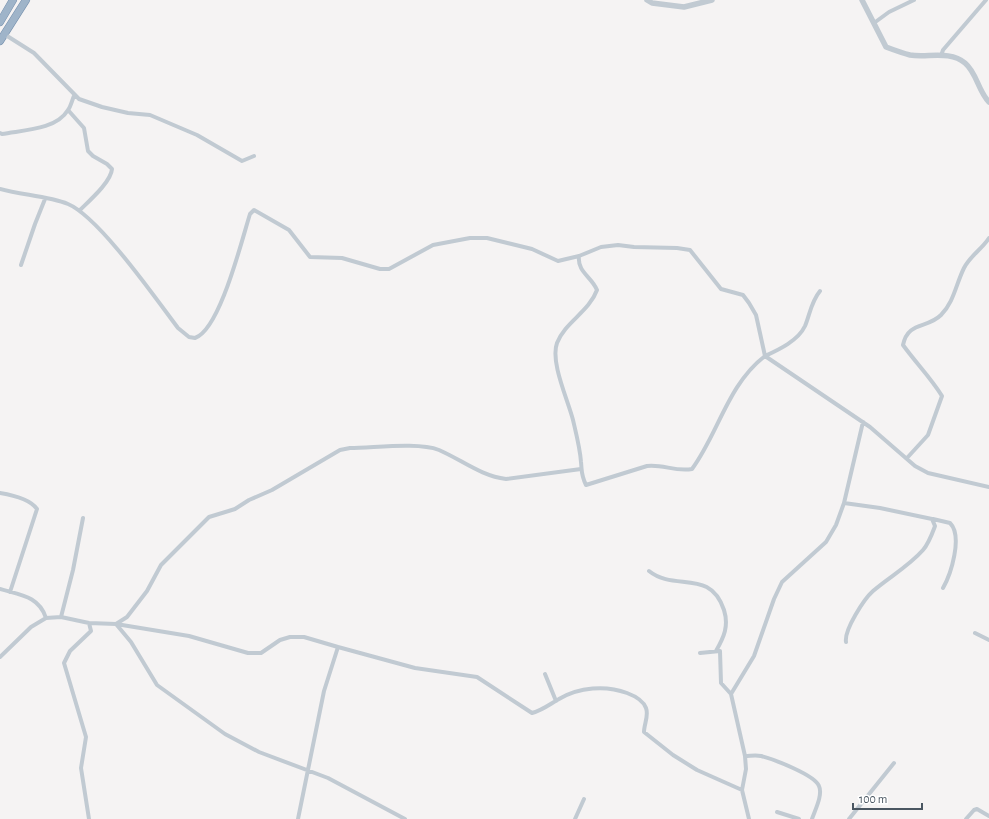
<svg xmlns="http://www.w3.org/2000/svg" width="989" height="819" viewBox="0 0 989 819" font-family="'Alegreya Sans',sans-serif">
	<style>
		.lines { fill: none; stroke-linecap: round; stroke-linejoin: round }
		.trunk-casing { stroke: #7690ad; stroke-width: 8 }
		.minor { stroke: #c1cad2; stroke-width: 4 }
		.tertiary { stroke: #c1cad2; stroke-width: 5.5 }
		.trunk { stroke: #9fb4c9; stroke-width: 7 }
	</style>
	<rect width="100%" height="100%" fill="#f5f3f3"/>
	<g class="lines">
		<g class="trunk-casing">
			<path id="trunk" d="M0 22 13 0
				M0 41 26 0"/>
		</g>
		<path class="minor" d="M874 23 889 12 914 0
			M4 34 34 53 79 99 102 107 128 113 150 115 197 135 242 161 254 156
			M941 56 943 50 986 0
			M68 110 84 128 88 151 93 156 107 164 112 169C111 182 89 201 80 210
			M0 133 2 134C23 130 56 130 68 110 71 106 72 100 74 96
			M0 189C21 195 48 196 68 204 99 217 156 299 178 328L189 337 195 338C220 330 242 239 250 214L254 210 289 230 310 257 342 258 380 269H389L433 245 470 238H487L532 249 558 261 579 256 601 247 618 245 634 247 677 248 690 250 721 289 743 295 749 303 756 315 765 356C778 350 798 341 805 326 810 314 811 302 820 291
			M579 256C577 272 592 277 597 290 589 312 565 322 557 343 550 362 568 400 573 420 576 433 580 448 581 462 582 472 581 475 586 485L647 466C663 464 675 472 692 469 718 434 728 384 765 356L870 427 915 466 928 473 989 487
			M21 265 35 224 45 199
			M907 458 928 435 942 396C931 378 916 363 903 345 908 321 927 329 941 315 954 302 956 284 964 268 970 256 982 249 989 238
			M0 493C12 495 30 499 37 509L10 592
			M844 503 880 508 932 519 935 526C932 534 929 543 923 550 908 567 889 577 873 591 864 599 844 630 846 642
			M933 519 950 523C963 536 951 574 943 588
			M649 571C675 592 710 568 724 610 729 626 724 637 716 651
			M0 589C20 595 39 596 46 618
			M61 617 73 570 83 518
			M975 633 989 640
			M338 647 304 637H290L280 640 261 653H248L189 636 116 624 127 617 147 591 161 565 209 517 235 509 249 500 272 490 340 450 350 448C374 448 418 442 439 450 462 460 481 476 506 479L581 469
			M700 653 720 651 721 683 731 694 745 756 746 769 742 790 749 819
			M0 657 31 627 46 618 61 617 89 623 116 624 131 642 157 685 225 734 259 752 328 778 405 819
			M545 674 556 701
			M731 694 754 656 774 599 782 582 826 542 836 525 844 503 863 422
			M745 756C750 756 756 755 761 756 773 759 815 775 819 786 823 795 815 810 812 819
			M777 812 799 819
			M89 819 81 768 86 737 64 663 70 651 91 631 89 623
			M298 819 324 691 338 647 415 668 477 677 532 713C543 710 550 704 559 699 579 687 606 685 627 693 635 696 643 700 646 708 649 716 644 724 644 732L673 755 697 770 742 790
			M575 819 584 799
			M849 819 894 763
			M966 819 974 810 977 809 989 816"/>
		<path class="tertiary" d="M647 0 652 3 684 7 712 0
			M862 0 886 47C894 50 902 53 910 55 927 58 950 50 965 63 977 73 978 91 989 102"/>
		<use href="#trunk" class="trunk"/>
	</g>
	<path d="M853 803v6h69v-6" fill="none" stroke="#4a5661" stroke-width="2"/>
	<text x="859" y="803" font-size="12" fill="#4a5661" stroke="#ffffff" stroke-width="3" paint-order="stroke">100 m</text>
</svg>
